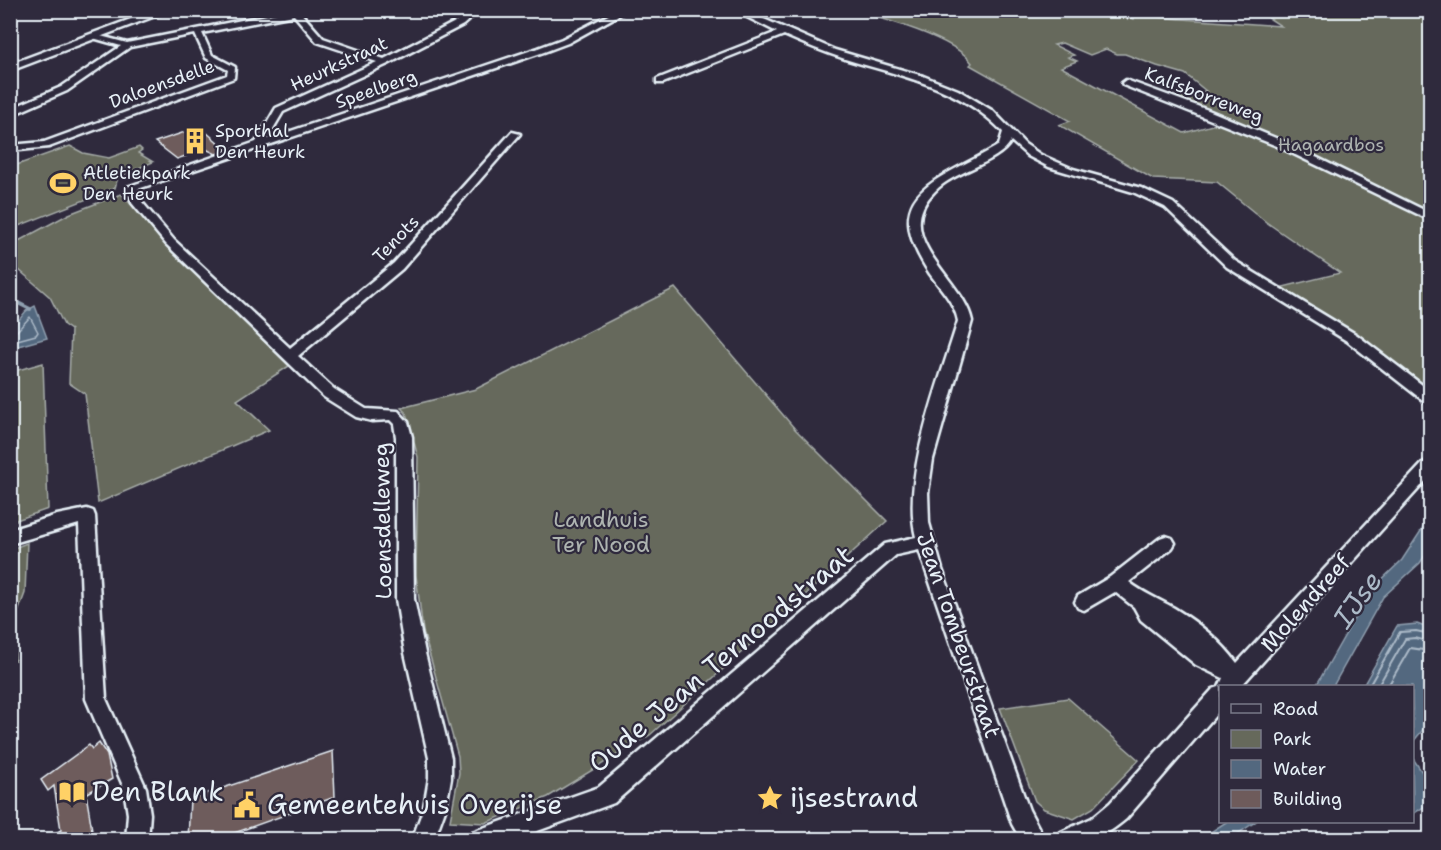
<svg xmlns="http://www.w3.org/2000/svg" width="1441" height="850" viewBox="0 0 1441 850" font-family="'Shantell Sans',sans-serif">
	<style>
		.green { fill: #66695b; stroke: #a7adaa; stroke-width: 1.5; fill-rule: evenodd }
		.water { fill: #53687f; stroke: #8f9faf; stroke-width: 1.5 }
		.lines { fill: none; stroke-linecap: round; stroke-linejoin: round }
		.shore-far1 { stroke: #acbac8; stroke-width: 1.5 }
		.shore { stroke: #acbac8; stroke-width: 2 }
		.stream { stroke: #8f9faf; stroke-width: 4 }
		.building { fill: #6e5b5b; stroke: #e8f1f8; stroke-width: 1.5 }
		.minor-casing { stroke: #e8f1f8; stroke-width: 5 }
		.secondary-casing { stroke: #e8f1f8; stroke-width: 5 }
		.minor { fill: #2f2a3d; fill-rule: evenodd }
		.secondary { fill: #2f2a3d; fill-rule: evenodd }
		.labels { text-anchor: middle; stroke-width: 4.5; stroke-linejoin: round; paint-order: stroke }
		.far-street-label { font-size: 18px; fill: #e8f1f8; stroke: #2f2a3d }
		.far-poi-label { font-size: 18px; fill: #e8f1f8; stroke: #2f2a3d; text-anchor: start }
		.far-park-label { font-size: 18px; fill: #aeb4b1; stroke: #2f2a3d }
		.park-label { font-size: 22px; fill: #aeb4b1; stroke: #2f2a3d }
		.street-label { font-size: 22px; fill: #e8f1f8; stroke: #2f2a3d }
		.near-street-label { font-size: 27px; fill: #e8f1f8; stroke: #2f2a3d }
		.near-poi-label { font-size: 27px; fill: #e8f1f8; stroke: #2f2a3d; text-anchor: start }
		.near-water-label { font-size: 28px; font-style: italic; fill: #acbac8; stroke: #2f2a3d }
	</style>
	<rect width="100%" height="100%" fill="#2f2a3d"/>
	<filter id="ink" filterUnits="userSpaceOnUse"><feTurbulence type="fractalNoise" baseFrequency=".0167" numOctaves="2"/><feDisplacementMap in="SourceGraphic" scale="12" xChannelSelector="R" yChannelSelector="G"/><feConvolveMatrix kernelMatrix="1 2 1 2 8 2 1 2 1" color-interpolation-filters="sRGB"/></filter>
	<g filter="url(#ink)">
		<path class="green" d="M1119 10 1120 15 1134 19 1135 16H1140L1281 26 1258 11H1430V389L1402 367 1279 288 1340 273 1266 222 1217 182 1153 179 1059 125 1070 121 970 65 972 63C955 38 882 18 853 11ZM1062 43 1090 55 1106 49 1117 54H1125L1157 66 1185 74 1206 91 1176 97 1234 119 1184 133 1061 67 1077 61 1068 57 1074 55 1054 45Z
			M70 146 83 153 109 158 139 147 142 150 138 153 153 162 118 177 115 188 11 229V167Z
			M121 194 289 366 237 400 269 430 98 503 85 394 69 383 71 330 64 325 50 297 11 263V245L69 214Z
			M675 288 795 429 887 521 650 735 548 797 485 823 450 821 459 773 458 756 423 631 416 575 418 457 406 413 401 408 476 389Z
			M43 363 48 509 11 522V372Z
			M27 543 25 593 13 626 15 660 11 661V549Z
			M1068 698 1139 760 1093 808 1074 819 1044 809 1035 801 1000 708Z"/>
		<path class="water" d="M35 306 47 338 11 348V330L26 311Z
			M1430 517V548L1420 563 1383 597 1333 686H1316L1370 591 1402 560Z
			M1417 624 1430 629V721L1413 742 1412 686H1363L1397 626Z
			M1412 757 1430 784V803L1413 814Z
			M1226 822H1255L1230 839H1200Z"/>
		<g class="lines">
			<path class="shore-far1" d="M10 333 17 331 30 317 38 332 36 335 10 342"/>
			<path class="shore" d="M1369 686 1400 632 1416 631 1430 634
				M1378 686 1405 639 1415 638 1430 642
				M1388 686 1410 648 1430 651"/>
			<path class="stream" d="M10 299 30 309"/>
		</g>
		<path class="building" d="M200 127 227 150 216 154 206 149 177 159 155 142Z
			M99 743 107 755 112 779 86 794 92 830 76 840H44L61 830 54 786 48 791 41 780 89 745 92 749Z
			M333 751 335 797 215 840H188L190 799Z"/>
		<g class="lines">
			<g class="minor-casing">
				<path id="minor" d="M292 10H309L301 13 323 38 384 59 457 21 472 10H480L463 25 388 64 283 112 267 139 538 48 562 39 618 10H628L568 43 544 52 138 189 142 202 174 240 290 348 394 263 512 132 520 134 402 269 298 356 334 389 366 409 398 411 408 422 412 437 414 599 425 653 451 758V778L446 807 434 840H412L424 807 429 778V758L405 653 396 599V437L394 424 390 420 372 421 356 417 324 397 166 244 132 203 127 187 256 142 276 108 377 62 317 42 294 15 202 33 212 55 235 67 234 78 49 147 10 151V145L44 142 227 75 228 70 206 58 195 34 130 47 67 91 10 116V109L61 87 121 46 93 38V34L127 43Z
					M733 10H743L835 50 923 76 958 90 993 111 1025 144 1041 155 1073 169 1141 188 1173 203 1235 261 1357 335 1430 391V403L1425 402 1347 341 1227 267 1165 207 1133 192 1049 167 1028 156 1011 141C998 164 955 170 935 191 888 237 964 279 972 321L933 459 928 493 929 523 942 569 1029 810 1045 840H1021L1012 824 919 550 896 555 614 803 513 840H469L472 832 480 829 599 787 885 544 916 537C901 476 940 381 958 321 955 303 940 288 930 274 874 190 941 181 999 145L1003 132C961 87 901 76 845 59 824 52 804 44 784 35L663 83H657V79L777 32Z
					M1120 10H1129L1134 15 1127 17Z
					M1126 80 1208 110 1285 142 1430 213V220L1277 146 1123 85 1122 83Z
					M1430 460V476L1241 686H1220V710L1126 819C1098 842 1093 840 1058 840L1061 832 1092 818 1110 803 1213 689 1219 687 1223 678 1196 665 1141 620 1134 607 1115 592 1084 610 1078 608 1075 602 1078 596 1110 577 1160 538 1166 536 1172 538 1175 543 1172 548 1129 582C1143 593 1158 599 1174 608 1197 622 1221 641 1237 663L1424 462Z
					M87 509 93 511 95 516 106 699 146 788 150 814 148 840H126L128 814 124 788 86 699 79 524 10 544V530L57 515Z"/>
			</g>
			<g class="secondary-casing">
				<path id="secondary" d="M155 10H171L10 71V64Z"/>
			</g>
			<use href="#minor" class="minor"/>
			<use href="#secondary" class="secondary"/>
		</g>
	</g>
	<defs>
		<g id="building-bare" transform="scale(2.07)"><path d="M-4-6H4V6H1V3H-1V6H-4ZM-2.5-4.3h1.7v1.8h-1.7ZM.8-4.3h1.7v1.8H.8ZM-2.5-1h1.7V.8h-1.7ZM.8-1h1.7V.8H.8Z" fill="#ffd166" stroke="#2f2a3d" stroke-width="2.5" paint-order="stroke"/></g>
		<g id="stadium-bare" transform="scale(2.07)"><path d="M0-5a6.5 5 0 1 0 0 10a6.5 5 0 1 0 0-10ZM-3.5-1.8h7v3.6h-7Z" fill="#ffd166" stroke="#2f2a3d" stroke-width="2.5" paint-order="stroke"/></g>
		<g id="library-bare" transform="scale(2.07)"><path d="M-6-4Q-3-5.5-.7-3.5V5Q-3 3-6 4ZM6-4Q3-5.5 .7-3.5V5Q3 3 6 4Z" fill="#ffd166" stroke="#2f2a3d" stroke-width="2.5" paint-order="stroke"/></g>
		<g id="sight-bare" transform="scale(2.07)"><path d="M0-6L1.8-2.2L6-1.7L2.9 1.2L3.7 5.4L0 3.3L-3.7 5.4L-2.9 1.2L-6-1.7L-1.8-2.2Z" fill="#ffd166" stroke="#2f2a3d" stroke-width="2.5" paint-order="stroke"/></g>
		<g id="civic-bare" transform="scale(2.07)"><path d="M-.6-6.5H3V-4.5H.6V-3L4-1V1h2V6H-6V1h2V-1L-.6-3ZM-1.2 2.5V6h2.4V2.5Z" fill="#ffd166" stroke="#2f2a3d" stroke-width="2.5" paint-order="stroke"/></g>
	</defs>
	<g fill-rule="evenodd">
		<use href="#building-bare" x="195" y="141"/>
		<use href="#stadium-bare" x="63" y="183"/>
		<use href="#library-bare" x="72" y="792"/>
		<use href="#sight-bare" x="770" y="798"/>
		<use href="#civic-bare" x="247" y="805"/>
	</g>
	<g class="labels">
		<g class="far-street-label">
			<text transform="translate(339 64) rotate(-25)" y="6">Heurkstraat</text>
			<text transform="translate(162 84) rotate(-20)" y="6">Daloensdelle</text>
			<text transform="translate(376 89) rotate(-19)" y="6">Speelberg</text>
			<text transform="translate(1204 95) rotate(21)" y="6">Kalfsborreweg</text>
			<text transform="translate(396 239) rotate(-46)" y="6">Tenots</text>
		</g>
		<g class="far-poi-label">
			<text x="215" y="137">Sporthal<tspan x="215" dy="21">Den Heurk</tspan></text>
			<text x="83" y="179">Atletiekpark<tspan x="83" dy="21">Den Heurk</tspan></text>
		</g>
		<g class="far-park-label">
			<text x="1331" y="151">Hagaardbos</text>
		</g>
		<g class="park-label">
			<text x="601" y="527">Landhuis<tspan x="601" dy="25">Ter Nood</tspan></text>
		</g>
		<g class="street-label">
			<text transform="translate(382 521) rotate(-91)" y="8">Loensdelleweg</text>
			<text transform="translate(1305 603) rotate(-48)" y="8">Molendreef</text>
			<text transform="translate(959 635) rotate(71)" y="8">Jean Tombeurstraat</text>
		</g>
		<g class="near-street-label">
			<text transform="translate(721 659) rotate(-40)" y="9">Oude Jean Ternoodstraat</text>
		</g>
		<g class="near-poi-label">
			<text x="92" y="801">Den Blank</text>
			<text x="790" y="807">ijsestrand</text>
			<text x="267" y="814">Gemeentehuis Overijse</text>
		</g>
		<g class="near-water-label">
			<text transform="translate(1357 599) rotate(-54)" y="10">IJse</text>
		</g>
	</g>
	<rect width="1441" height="850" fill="none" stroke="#2f2a3d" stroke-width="36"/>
	<rect x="18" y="18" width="1405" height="814" fill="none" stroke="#e8f1f8" stroke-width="2" filter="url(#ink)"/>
	<rect x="1219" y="685" width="195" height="138" fill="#2f2a3d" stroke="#797a88" stroke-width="1.5"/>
	<rect x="1231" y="704" width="30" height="9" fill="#2f2a3d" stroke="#797a88" stroke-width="1.5"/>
	<text x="1273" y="715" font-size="18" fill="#e8f1f8">Road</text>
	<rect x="1231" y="730" width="30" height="18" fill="#66695b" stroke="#797a88" stroke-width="1.5"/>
	<text x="1273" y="745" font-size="18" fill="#e8f1f8">Park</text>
	<rect x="1231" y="760" width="30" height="18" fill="#53687f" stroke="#797a88" stroke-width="1.5"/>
	<text x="1273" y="775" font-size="18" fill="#e8f1f8">Water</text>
	<rect x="1231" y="790" width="30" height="18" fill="#6e5b5b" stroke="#797a88" stroke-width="1.5"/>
	<text x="1273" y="805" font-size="18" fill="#e8f1f8">Building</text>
</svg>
